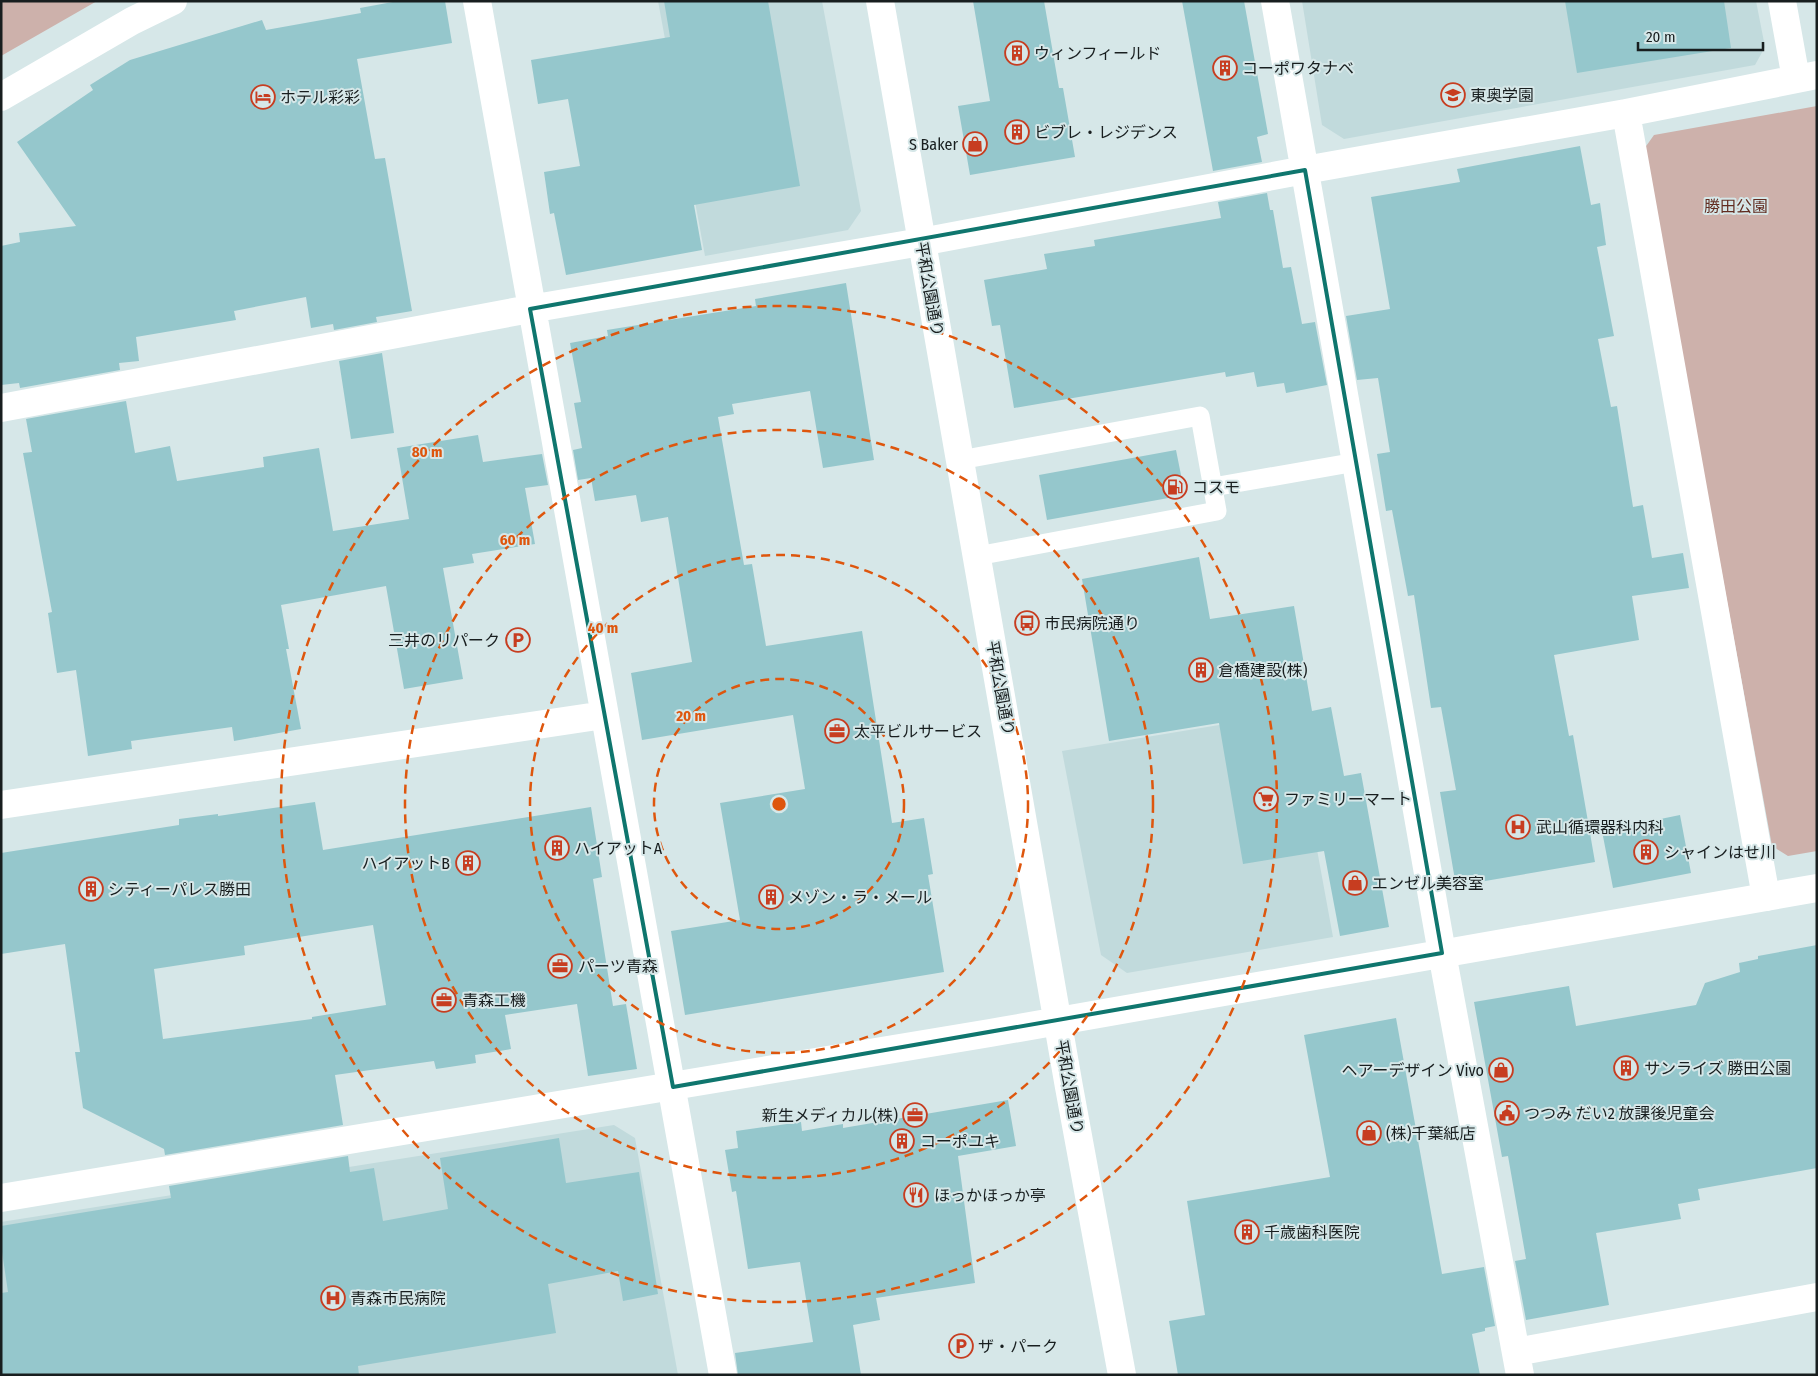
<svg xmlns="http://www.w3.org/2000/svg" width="1818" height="1376" viewBox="0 0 1818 1376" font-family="'Fira Sans Condensed','Noto Sans JP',sans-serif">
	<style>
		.built { fill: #c1dadc }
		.green { fill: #cdb1ab }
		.building { fill: #95c7cc; fill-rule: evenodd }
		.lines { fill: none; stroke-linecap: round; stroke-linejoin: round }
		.service { stroke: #fff; stroke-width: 19 }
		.minor { stroke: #fff; stroke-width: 28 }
		.tertiary { stroke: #fff; stroke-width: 28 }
		.marked { fill: none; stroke: #0f766e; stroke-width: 4; stroke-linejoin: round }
		.ring { fill: none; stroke: #de560d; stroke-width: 2.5; stroke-dasharray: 9 6 }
		.labels { text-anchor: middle; stroke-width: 4; stroke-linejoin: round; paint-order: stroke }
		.poi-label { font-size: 16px; fill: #181e1f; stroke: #d6e7e8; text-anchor: start }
		.park-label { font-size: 16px; fill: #622c20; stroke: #d6e7e8 }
		.street-label { font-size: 16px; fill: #181e1f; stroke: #d6e7e8 }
		.centre { fill: #de560d; stroke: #d6e7e8; stroke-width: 2.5 }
		.ring-label { font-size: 15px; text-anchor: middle; font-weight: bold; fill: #de560d; stroke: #d6e7e8; stroke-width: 4; stroke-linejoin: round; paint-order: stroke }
	</style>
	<rect width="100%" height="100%" fill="#d6e7e8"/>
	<path class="built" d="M658 1H822L861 211 848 230 705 256Z
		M1302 1H1756L1765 47 1755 65 1344 139 1322 125Z
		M1292 713 1333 937 1127 973 1101 955 1062 751Z
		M614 1125 635 1138 678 1375H1V1222Z"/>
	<path class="green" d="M1 1H97L1 56Z
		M1817 106V851L1788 856 1772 846 1644 149 1654 135Z"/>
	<path class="building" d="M398 1H445L452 43 357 59 375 159 385 158 412 311 376 317 377 322 334 330 333 324 311 328 306 297 234 311 236 320 136 337 139 361 119 363 120 370 20 388 19 383 1 385V246L20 242 19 233 76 226 17 142 93 90 90 85 130 60 262 20 266 30 361 13 360 8Z
		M664 1H768L800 186 694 205 702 250 566 275 554 213 550 214 544 172 580 166 568 99 538 104 531 60 670 37Z
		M973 1H1044L1059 88H1063L1075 157 970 175 958 106 990 101Z
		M1182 1H1244L1268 134 1257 137 1262 162 1213 171Z
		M1565 1H1724L1731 48 1577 73Z
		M1580 146 1591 205 1600 203 1606 245 1597 247 1614 336 1598 339 1611 407 1617 406 1633 507 1643 505 1652 558 1683 553 1689 588 1632 596 1639 640 1554 655 1569 736 1573 735 1595 862 1456 886 1440 792 1456 790 1441 707 1431 708 1414 595 1408 596 1392 510 1386 511 1377 454 1390 452 1378 378 1357 380 1346 316 1390 309 1371 197 1460 182 1457 169Z
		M1267 193 1270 210H1273L1283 268 1291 267 1302 324 1315 322 1327 385 1286 393 1284 383 1257 387 1254 372 1226 377 1225 372 1014 408 1000 325 992 326 984 280 1047 269 1044 254 1095 246 1094 240 1221 218 1218 202Z
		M846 283 874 460 823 468 810 391 732 404 734 414 718 417 744 565 752 564 766 646 862 631 892 823 924 818 933 874 928 875 944 972 685 1015 671 931 740 920 720 803 805 789 793 715 642 740 631 673 692 662 668 517 641 522 636 495 595 501 591 478 578 480 573 450 582 448 574 403 581 402 570 343 608 336 607 330 756 306 755 299Z
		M382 353 394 433 351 439 339 361Z
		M126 401 135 453 170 446 177 481 264 467 263 457 319 448 333 531 409 519 397 448 478 435 483 462 542 454 548 485 525 488 535 544 472 554 474 563 443 568 463 679 404 689 386 586 281 605 289 649H286L301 729 234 741 232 727 131 741 132 749 88 756 76 670 57 673 48 613 52 612 23 453 32 452 26 419Z
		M1176 450 1185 495 1047 520 1039 475Z
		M1199 557 1210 619 1294 606 1312 711 1331 707 1344 776 1361 773 1389 927 1340 936 1324 851 1243 864 1219 723 1109 741 1082 579Z
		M315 802 323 850 591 807 602 877 593 879 613 1006 626 1004 637 1069 588 1076 577 1004 505 1015 511 1049 475 1055 476 1063 436 1069 434 1061 335 1075 343 1125 165 1155 164 1149 83 1108 75 1052H80L65 944 1 954V853L179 825V819L218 814V816ZM373 925 386 1005 312 1017V1019L163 1039 154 969 245 955 244 946Z
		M1680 815 1691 873 1613 888 1602 831Z
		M1817 945V1168L1698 1189 1700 1200 1678 1204 1681 1219 1596 1233 1609 1305 1526 1320 1515 1261 1526 1259 1508 1156 1502 1157 1474 1002 1569 986 1576 1026 1696 1005 1705 983 1740 972 1739 963 1758 959V956Z
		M1396 1018 1442 1274 1484 1267 1495 1326 1485 1328V1331L1472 1334 1480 1375H1178L1169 1321 1205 1315 1187 1201 1330 1177 1304 1035Z
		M1008 1100 1016 1146 958 1156 975 1283 876 1298 880 1320 853 1325 861 1375H738L735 1353 813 1342 800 1262 748 1269 736 1191 732 1192 725 1150 738 1148 736 1131 801 1122 802 1131 843 1124V1128Z
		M559 1138 566 1183 639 1172 658 1294 623 1301 618 1271 548 1284 556 1333 358 1366 359 1375H1V1293L8 1292 1 1245V1226L171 1198 169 1186 348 1156 350 1172 374 1168 383 1221 448 1209 440 1158Z"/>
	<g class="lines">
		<path class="service" d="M960 460 1200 416 1217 511 977 556
			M1213 487 1356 462"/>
		<path class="minor" d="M477 1C557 459 644 916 723 1375
			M1275 1 1442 953 1520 1375
			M1782 1 1796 79
			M1 97 132 21 173 1
			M1626 113 1766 897
			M1 408 530 309 921 242 1305 170 1626 113 1817 75
			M1 805 604 715
			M1516 1352 1817 1297"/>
		<path class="tertiary" d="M880 1 1069 1087 1122 1375
			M1 1198 990 1033 1817 888"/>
	</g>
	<path class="marked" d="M1305 170 1442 953 673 1087 530 309Z"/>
	<g class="ring">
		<circle cx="779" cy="804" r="125"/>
		<circle cx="779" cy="804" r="249"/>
		<circle cx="779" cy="804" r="374"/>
		<circle cx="779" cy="804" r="498"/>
	</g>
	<defs>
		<g id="building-ring" transform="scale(1.25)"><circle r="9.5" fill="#d6e7e8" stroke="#c73d20" stroke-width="1.5"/><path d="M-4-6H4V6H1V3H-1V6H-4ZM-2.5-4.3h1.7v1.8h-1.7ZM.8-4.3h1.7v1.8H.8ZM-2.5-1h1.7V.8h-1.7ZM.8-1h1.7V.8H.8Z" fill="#c73d20"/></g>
		<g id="school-ring" transform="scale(1.25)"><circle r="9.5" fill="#d6e7e8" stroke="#c73d20" stroke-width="1.5"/><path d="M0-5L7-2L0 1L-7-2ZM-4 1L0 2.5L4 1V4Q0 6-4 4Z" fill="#c73d20"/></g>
		<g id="hotel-ring" transform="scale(1.25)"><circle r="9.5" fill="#d6e7e8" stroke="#c73d20" stroke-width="1.5"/><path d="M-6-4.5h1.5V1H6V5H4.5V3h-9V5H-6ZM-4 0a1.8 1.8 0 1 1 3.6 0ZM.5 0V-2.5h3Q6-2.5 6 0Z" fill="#c73d20"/></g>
		<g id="shop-ring" transform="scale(1.25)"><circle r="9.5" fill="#d6e7e8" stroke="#c73d20" stroke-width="1.5"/><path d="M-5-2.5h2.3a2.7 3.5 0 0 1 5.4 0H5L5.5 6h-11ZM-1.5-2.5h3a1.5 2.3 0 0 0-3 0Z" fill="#c73d20"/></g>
		<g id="fuel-ring" transform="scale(1.25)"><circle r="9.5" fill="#d6e7e8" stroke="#c73d20" stroke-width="1.5"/><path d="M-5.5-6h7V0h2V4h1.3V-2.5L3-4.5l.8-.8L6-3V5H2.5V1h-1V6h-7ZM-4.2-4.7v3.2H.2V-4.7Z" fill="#c73d20"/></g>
		<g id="bus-ring" transform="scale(1.25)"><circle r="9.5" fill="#d6e7e8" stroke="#c73d20" stroke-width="1.5"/><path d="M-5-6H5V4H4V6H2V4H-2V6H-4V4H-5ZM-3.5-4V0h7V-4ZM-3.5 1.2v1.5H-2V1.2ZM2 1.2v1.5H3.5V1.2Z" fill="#c73d20"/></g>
		<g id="parking-ring" transform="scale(1.25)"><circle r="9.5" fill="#d6e7e8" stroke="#c73d20" stroke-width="1.5"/><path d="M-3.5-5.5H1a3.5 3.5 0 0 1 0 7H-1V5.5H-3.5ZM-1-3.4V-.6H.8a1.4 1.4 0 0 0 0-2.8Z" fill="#c73d20"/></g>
		<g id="office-ring" transform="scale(1.25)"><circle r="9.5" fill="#d6e7e8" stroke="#c73d20" stroke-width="1.5"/><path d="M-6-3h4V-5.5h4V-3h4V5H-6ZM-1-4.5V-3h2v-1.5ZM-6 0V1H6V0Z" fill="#c73d20"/></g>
		<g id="supermarket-ring" transform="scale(1.25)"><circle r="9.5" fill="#d6e7e8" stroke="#c73d20" stroke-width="1.5"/><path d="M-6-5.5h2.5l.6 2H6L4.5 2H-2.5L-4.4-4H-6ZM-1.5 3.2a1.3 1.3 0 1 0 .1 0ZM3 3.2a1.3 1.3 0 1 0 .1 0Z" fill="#c73d20"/></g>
		<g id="hospital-ring" transform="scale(1.25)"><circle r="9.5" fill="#d6e7e8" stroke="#c73d20" stroke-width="1.5"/><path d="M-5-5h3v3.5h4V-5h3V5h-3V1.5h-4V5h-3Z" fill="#c73d20"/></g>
		<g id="civic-ring" transform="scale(1.25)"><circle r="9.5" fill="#d6e7e8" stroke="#c73d20" stroke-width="1.5"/><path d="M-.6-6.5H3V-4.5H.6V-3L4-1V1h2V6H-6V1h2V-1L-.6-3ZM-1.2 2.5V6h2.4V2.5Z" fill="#c73d20"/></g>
		<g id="restaurant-ring" transform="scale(1.25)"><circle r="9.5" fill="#d6e7e8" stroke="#c73d20" stroke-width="1.5"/><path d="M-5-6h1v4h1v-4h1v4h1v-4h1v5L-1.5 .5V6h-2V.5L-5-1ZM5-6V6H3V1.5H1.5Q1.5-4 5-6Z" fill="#c73d20"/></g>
	</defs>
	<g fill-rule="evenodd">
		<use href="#building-ring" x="1017" y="53"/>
		<use href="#building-ring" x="1225" y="68"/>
		<use href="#school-ring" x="1453" y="95"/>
		<use href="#hotel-ring" x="263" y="97"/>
		<use href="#building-ring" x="1017" y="132"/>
		<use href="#shop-ring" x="975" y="144"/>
		<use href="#fuel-ring" x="1175" y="487"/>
		<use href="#bus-ring" x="1027" y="623"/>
		<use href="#parking-ring" x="518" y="640"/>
		<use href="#building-ring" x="1201" y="670"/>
		<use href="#office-ring" x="837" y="731"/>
		<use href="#supermarket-ring" x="1266" y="799"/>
		<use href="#hospital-ring" x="1518" y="827"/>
		<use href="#building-ring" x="557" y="848"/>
		<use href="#building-ring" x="1646" y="852"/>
		<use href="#building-ring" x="468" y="863"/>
		<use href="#shop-ring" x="1355" y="883"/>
		<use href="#building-ring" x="91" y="889"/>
		<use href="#building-ring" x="771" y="897"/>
		<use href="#office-ring" x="560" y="966"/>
		<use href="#office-ring" x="444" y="1000"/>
		<use href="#building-ring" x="1626" y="1068"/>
		<use href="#shop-ring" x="1501" y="1070"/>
		<use href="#civic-ring" x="1507" y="1113"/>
		<use href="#office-ring" x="915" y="1115"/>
		<use href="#shop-ring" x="1369" y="1133"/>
		<use href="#building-ring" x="902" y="1141"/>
		<use href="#restaurant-ring" x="916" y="1195"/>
		<use href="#building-ring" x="1247" y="1232"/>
		<use href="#hospital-ring" x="333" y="1298"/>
		<use href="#parking-ring" x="961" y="1346"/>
	</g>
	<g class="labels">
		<g class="poi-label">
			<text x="1034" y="59">ウィンフィールド</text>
			<text x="1242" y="74">コーポワタナベ</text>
			<text x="1470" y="101">東奥学園</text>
			<text x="280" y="103">ホテル彩彩</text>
			<text x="1034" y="138">ビブレ・レジデンス</text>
			<text x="958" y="150" text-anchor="end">S Baker</text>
			<text x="1192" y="493">コスモ</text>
			<text x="1044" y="629">市民病院通り</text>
			<text x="500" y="646" text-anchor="end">三井のリパーク</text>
			<text x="1218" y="676">倉橋建設(株)</text>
			<text x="854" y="737">太平ビルサービス</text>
			<text x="1284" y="805">ファミリーマート</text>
			<text x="1536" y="833">武山循環器科内科</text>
			<text x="574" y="854">ハイアットA</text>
			<text x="1664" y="858">シャインはせ川</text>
			<text x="450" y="869" text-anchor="end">ハイアットB</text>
			<text x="1372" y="889">エンゼル美容室</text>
			<text x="108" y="895">シティーパレス勝田</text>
			<text x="788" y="903">メゾン・ラ・メール</text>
			<text x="578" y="972">パーツ青森</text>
			<text x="462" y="1006">青森工機</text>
			<text x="1644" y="1074">サンライズ 勝田公園</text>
			<text x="1484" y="1076" text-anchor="end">ヘアーデザイン Vivo</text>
			<text x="1524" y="1119">つつみ だい2 放課後児童会</text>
			<text x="898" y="1121" text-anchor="end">新生メディカル(株)</text>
			<text x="1386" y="1139">(株)千葉紙店</text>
			<text x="920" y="1147">コーポユキ</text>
			<text x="934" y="1201">ほっかほっか亭</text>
			<text x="1264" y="1238">千歳歯科医院</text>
			<text x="350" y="1304">青森市民病院</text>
			<text x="978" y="1352">ザ・パーク</text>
		</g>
		<g class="park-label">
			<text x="1736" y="212">勝田公園</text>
		</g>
		<g class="street-label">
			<text transform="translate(930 289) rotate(80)" y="6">平和公園通り</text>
			<text transform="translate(1001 688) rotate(80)" y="6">平和公園通り</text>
			<text transform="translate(1070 1087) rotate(80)" y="6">平和公園通り</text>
		</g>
	</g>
	<circle cx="779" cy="804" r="8" class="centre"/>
	<g class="ring-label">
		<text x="427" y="457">80 m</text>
		<text x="515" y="545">60 m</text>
		<text x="603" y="633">40 m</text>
		<text x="691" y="721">20 m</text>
	</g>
	<rect width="1818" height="1376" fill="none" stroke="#181e1f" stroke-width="5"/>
	<path d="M1638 42v8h125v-8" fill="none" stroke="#181e1f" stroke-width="2.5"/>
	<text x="1646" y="42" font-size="15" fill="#181e1f" stroke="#d6e7e8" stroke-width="4" paint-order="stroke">20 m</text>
</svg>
